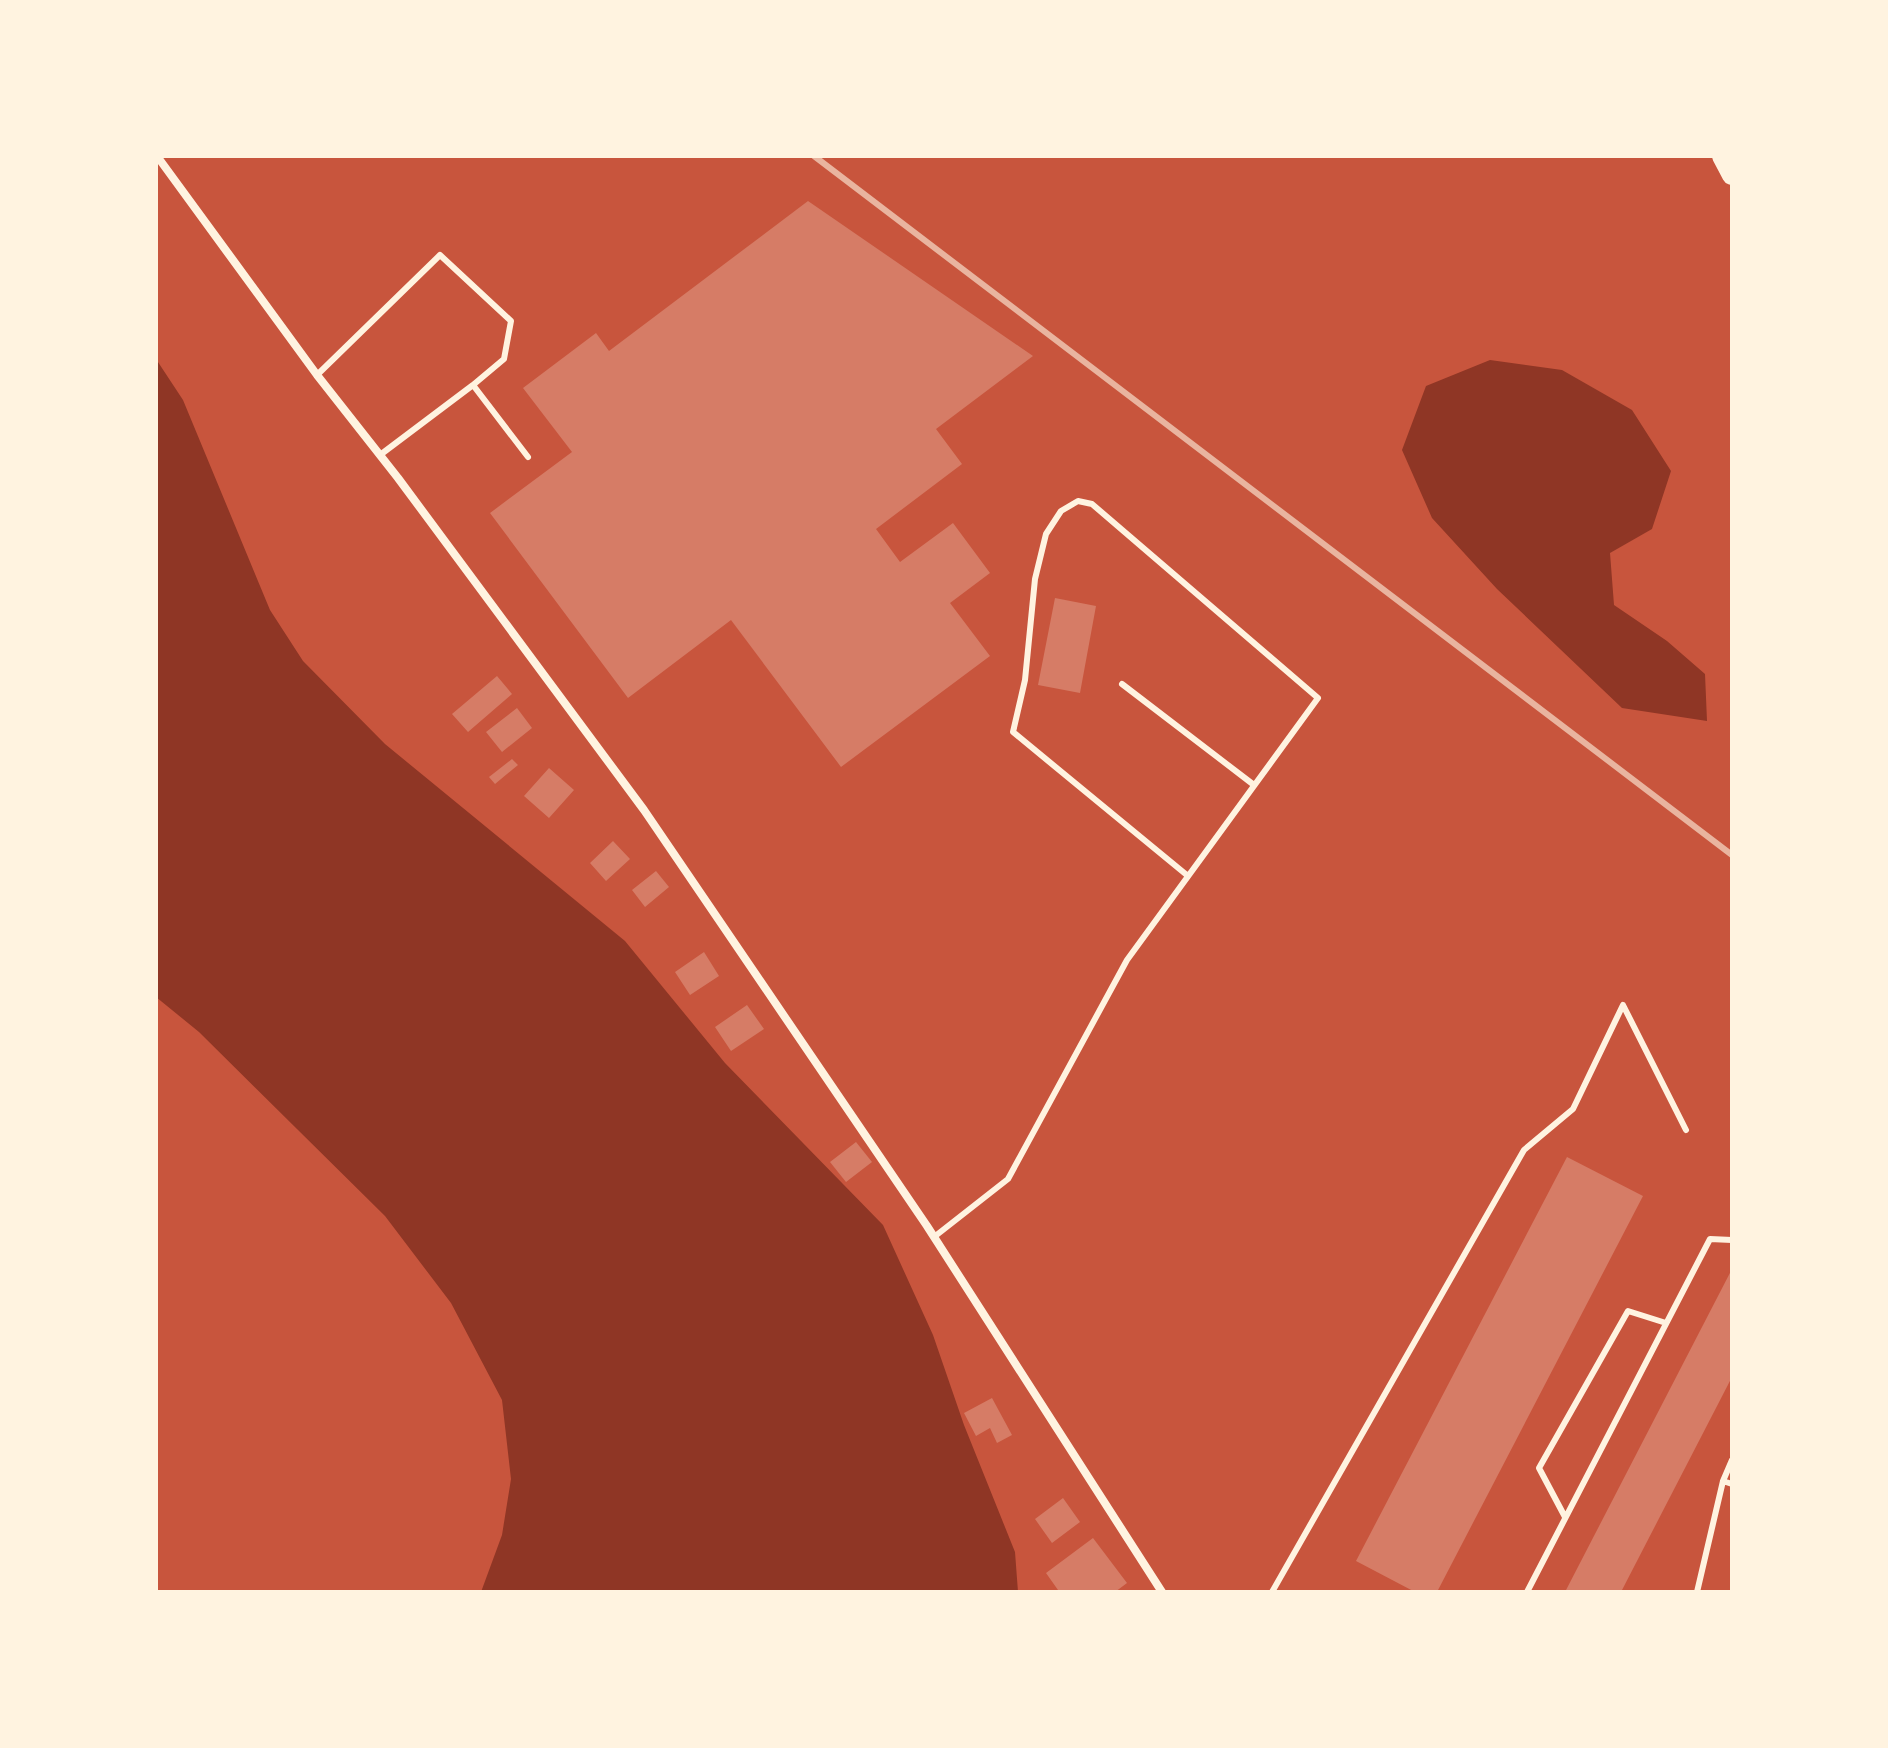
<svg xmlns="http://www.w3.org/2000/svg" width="1888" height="1748" viewBox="0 0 1888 1748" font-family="'DejaVu Sans',sans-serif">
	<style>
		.water { fill: #8f3625 }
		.building { fill: #d67c66 }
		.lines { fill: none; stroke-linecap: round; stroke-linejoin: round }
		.service { stroke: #fff3e0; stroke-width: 6 }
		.minor { stroke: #fff3e0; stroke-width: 8 }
		.motorway { stroke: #fff3e0; stroke-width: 20 }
		.rail { stroke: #e9b49f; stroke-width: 6 }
	</style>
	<rect width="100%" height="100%" fill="#c8553d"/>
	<path class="water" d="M156 359 183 400 270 610 303 661 385 744 625 941 725 1063 883 1225 933 1335 964 1425 1015 1552 1018 1592H481L502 1535 511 1479 502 1400 451 1303 385 1216 199 1032 156 997Z
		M1490 360 1562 370 1632 410 1671 471 1652 529 1610 553 1614 605 1667 641 1705 674 1707 721 1622 708 1497 589 1432 518 1402 450 1426 386Z"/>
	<path class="building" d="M808 201 1033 356 936 429 962 464 876 529 900 562 953 523 990 573 950 603 990 656 841 767 731 620 628 698 490 513 572 452 523 388 596 333 609 351Z
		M1055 598 1096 606 1080 693 1038 685Z
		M497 676 512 694 468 732 452 714Z
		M517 708 532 728 502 752 486 732Z
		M512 759 518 765 495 784 489 777Z
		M549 768 574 790 549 818 524 796Z
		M613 841 630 859 606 881 590 863Z
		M656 871 669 887 645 907 632 890Z
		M704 952 719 976 690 995 675 972Z
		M747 1005 764 1029 731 1051 715 1027Z
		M856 1142 872 1162 846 1182 830 1162Z
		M1567 1157 1643 1196 1437 1592H1415L1356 1561Z
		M1732 1269V1377L1621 1592H1565Z
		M992 1398 1012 1435 997 1443 990 1428 976 1436 964 1413Z
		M1063 1498 1080 1522 1052 1543 1035 1519Z
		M1093 1538 1127 1583 1115 1592H1054L1058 1590 1046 1573Z"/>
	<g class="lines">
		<path class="service" d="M317 375 440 255 511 321 504 359 473 385 528 457
			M380 455 473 385
			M1122 684 1254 785
			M934 1237 1008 1179 1127 960 1318 698 1092 504 1078 501 1061 511 1046 534 1035 579 1025 680 1013 732 1188 876
			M1732 1460 1723 1481 1732 1484
			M1565 1517 1539 1468 1628 1311 1666 1323
			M1272 1592 1524 1150 1573 1109 1623 1005 1686 1130
			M1527 1592 1710 1239 1732 1240
			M1697 1592 1723 1481"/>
		<path class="minor" d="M157 156 317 375 398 478 644 810 927 1226 1162 1592"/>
		<path class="motorway" d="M1722 156 1732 175"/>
		<path class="rail" d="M814 156 1732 855"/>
	</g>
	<rect width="1888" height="1748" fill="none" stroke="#fff3e0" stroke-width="316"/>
</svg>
